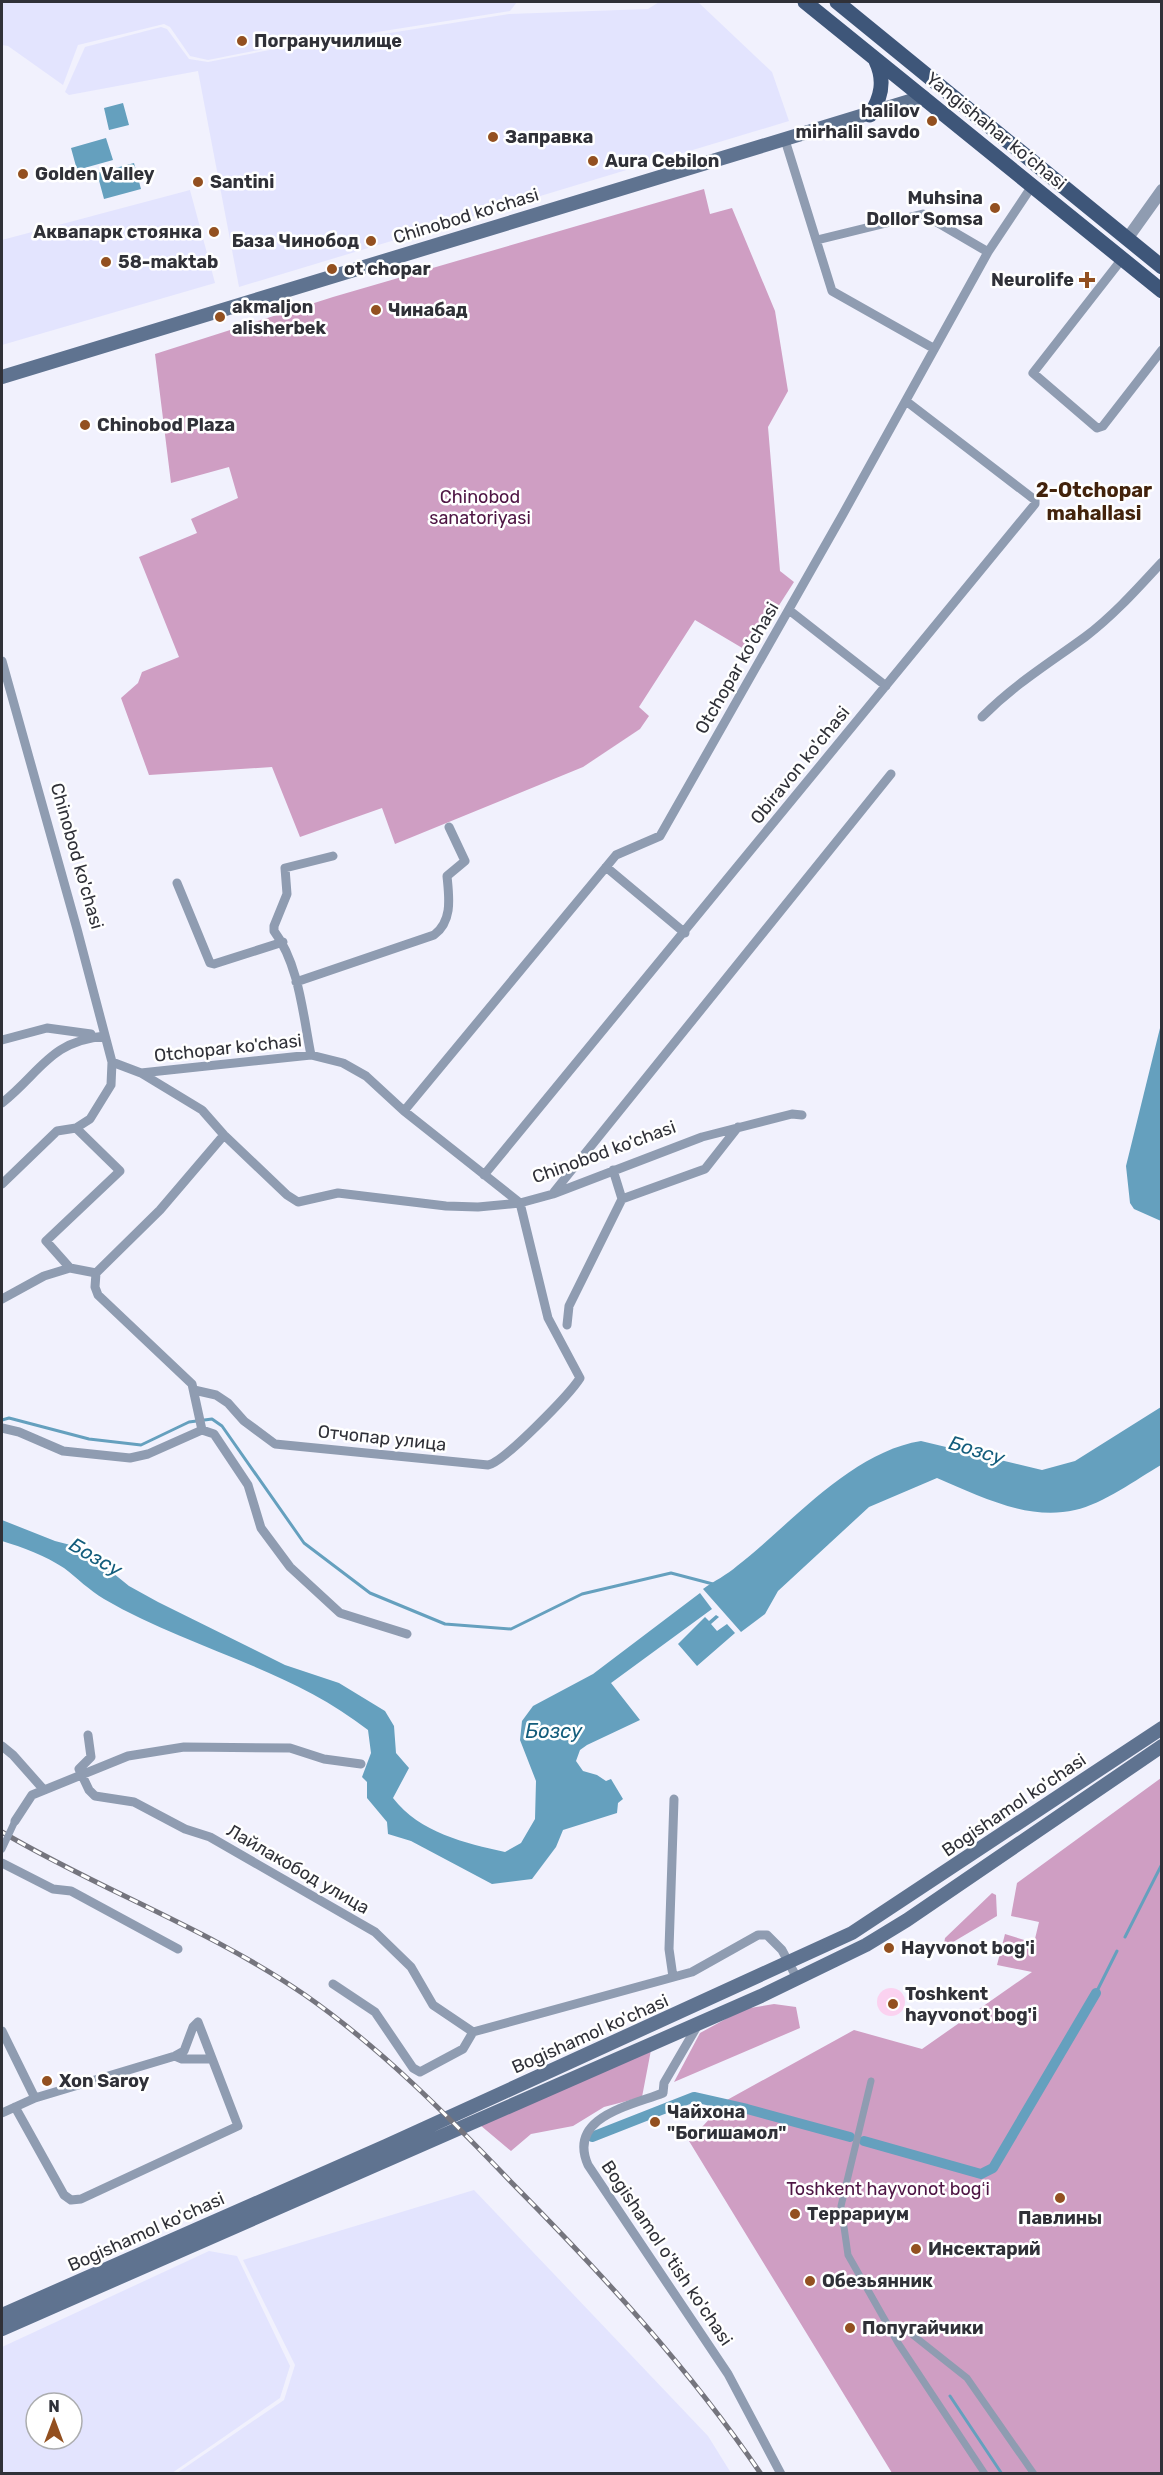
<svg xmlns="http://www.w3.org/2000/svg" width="1163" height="2475" viewBox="0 0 1163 2475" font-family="Rubik,sans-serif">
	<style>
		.built { fill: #e3e4fe; fill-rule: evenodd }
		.green { fill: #fbd2f0 }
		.forest { fill: #cf9ec3 }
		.water { fill: #65a0be }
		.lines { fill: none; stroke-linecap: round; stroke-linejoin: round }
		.stream { stroke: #65a0be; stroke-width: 3 }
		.canal { stroke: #65a0be; stroke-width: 10 }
		.pedestrian { stroke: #8f9cb1; stroke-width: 7 }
		.minor { stroke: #8f9cb1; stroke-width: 9 }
		.tertiary { stroke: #8f9cb1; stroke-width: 12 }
		.secondary { stroke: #5f7390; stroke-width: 14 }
		.primary { stroke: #3e5679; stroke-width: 15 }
		.rail-casing { stroke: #75757e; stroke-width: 5 }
		.rail { stroke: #fff; stroke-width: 3; stroke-dasharray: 9; stroke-linecap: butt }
		.pedestrian-bridge { stroke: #8f9cb1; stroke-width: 7 }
		.poi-dot { fill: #935020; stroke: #fff; stroke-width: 2 }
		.labels { text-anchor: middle; stroke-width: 5; stroke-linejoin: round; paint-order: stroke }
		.poi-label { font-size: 18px; font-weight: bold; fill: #303138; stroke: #fff; text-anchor: start }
		.street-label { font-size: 18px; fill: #303138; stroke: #fff }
		.park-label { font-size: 18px; fill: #4e1544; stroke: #fff }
		.neighbourhood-label { font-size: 20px; font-weight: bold; fill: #43230c; stroke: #fff }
		.water-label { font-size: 20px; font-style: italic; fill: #135d7c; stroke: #fff }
	</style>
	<rect width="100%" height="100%" fill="#f1f1fd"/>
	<path class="built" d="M2 2H517L510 11 371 33 325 37 208 60 190 56 170 27 164 24 78 45 63 85 8 46 2 45Z
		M659 2H698L772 72 789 121 239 287 198 71 69 95 65 92 85 47 161 27 167 29 189 59 208 62 326 39 371 36 509 14 648 9Z
		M190 190 215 283 2 345V240Z
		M474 2190 708 2436 731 2473H177L284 2400 295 2365 243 2260Z
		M209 2251 237 2256 290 2366 280 2398 172 2473H2V2347ZM36 2403H72V2439H36Z"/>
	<path class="green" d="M877 2002a14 14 0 1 1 28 0a14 14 0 1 1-28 0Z"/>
	<path class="forest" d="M704 189 710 214 732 208 775 311 788 391 768 427 780 571 794 582 749 652 695 620 639 707 649 716 640 729 583 767 395 844 382 808 300 837 272 767 149 775 121 698 138 683 142 672 179 657 139 557 197 533 191 519 238 498 229 467 171 483 155 354 333 297Z
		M1161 1778V2473H892L689 2141 727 2100 854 2030 922 2049 1032 1972 997 1965 1005 1934 1034 1943 1039 1922 1011 1916 1017 1883Z
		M992 1893 996 1895 997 1916 948 1945 944 1944 945 1938Z
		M774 2004 796 2007 800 2028 674 2082 700 2033 744 2009Z
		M651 2050 642 2097 604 2107 573 2126 531 2134 511 2151 480 2125Z"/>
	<path class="water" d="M123 103 129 125 109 130 104 108Z
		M106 138 113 160 77 170 71 148Z
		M134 163 141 189 104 199 97 173Z
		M1161 1024 1162 1221H1161L1134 1209 1130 1203 1126 1166Z
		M1161 1407V1465C1137 1479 1103 1504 1075 1510 1027 1521 980 1496 937 1478L869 1507 778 1591 765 1614 741 1632 703 1589C714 1581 727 1575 737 1566 791 1524 851 1452 921 1441L1042 1470 1075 1461Z
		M2 1520 55 1541 82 1548 129 1586 158 1602 285 1665 339 1683 385 1711 394 1726 396 1753 409 1768 393 1798C420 1833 465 1843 505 1852L521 1843 535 1819 536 1781 520 1740 522 1721 533 1706 593 1674 700 1593 712 1609 611 1683 640 1720 587 1745 580 1750 576 1761 583 1771 597 1775 606 1781 611 1779 623 1799 618 1803 617 1813 563 1830 556 1847 532 1879 492 1884 411 1841 388 1834 387 1822 367 1798V1782L362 1777 371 1753 368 1730C289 1668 190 1649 104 1599 89 1590 77 1578 64 1568 46 1556 22 1547 2 1541Z
		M716 1615 719 1617 711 1624 717 1631 727 1624 735 1633 697 1666 678 1644 705 1617 709 1621Z"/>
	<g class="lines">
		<path class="stream" d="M2 1420 9 1418 89 1439 141 1445 189 1422 212 1419 222 1426 304 1543 370 1593 445 1624 511 1629 582 1594 671 1573 713 1584
			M1125 1937 1162 1864
			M1096 1993 1117 1951
			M950 2396 1002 2474"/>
		<path class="canal" d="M592 2137 694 2097 747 2109 850 2137
			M864 2141 981 2174 993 2168 1096 1993"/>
		<path class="pedestrian" d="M871 2081 841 2206 848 2255 898 2343 985 2474
			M909 2332 967 2378 1034 2474"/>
		<path class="minor" d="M785 140 832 291 933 348
			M817 240 923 214 988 252
			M1122 259 1033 373 1097 428 1103 426 1162 350
			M789 610 886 686
			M2 661 77 929 112 1062 111 1085 90 1119 76 1128 57 1131 2 1184
			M982 717C1015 684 1048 664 1085 637 1114 615 1138 588 1162 562
			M606 867 685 933
			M177 883 210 963 214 964 283 942
			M296 982 434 935C453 921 449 897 447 876L465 861 449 827
			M2 1040 47 1028 91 1034
			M311 1055C303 1015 299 964 274 931V926L287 894 285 868 333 856
			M112 1062 141 1073 311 1055 343 1063 366 1076 404 1111 520 1203 548 1318 580 1378C570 1394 503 1463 488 1465L275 1444 244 1421 228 1403 216 1395 194 1390
			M141 1073 202 1110 224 1135 287 1195 298 1202 338 1193 446 1206 478 1207 520 1203 553 1194 702 1137 792 1114 802 1115
			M2 1103C41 1072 50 1041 105 1036
			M404 1111 616 855 660 836 843 514 988 252 1032 186
			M76 1128 120 1171 46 1241 70 1268 96 1273
			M484 1175 1035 504V500L906 401
			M554 1192 891 774
			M622 1199 705 1169 738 1127
			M2 1299 44 1276 70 1268
			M567 1325 569 1306 622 1199 613 1170
			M2 1428 19 1432 63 1451 130 1458 148 1454 202 1430 214 1434 248 1485 261 1528 290 1567 340 1613 407 1634
			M202 1430 192 1384 98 1295 95 1287 96 1273 160 1210 224 1135
			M88 1735 91 1757 79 1769 89 1790 95 1796 134 1802 185 1829 210 1837 375 1932 411 1967 433 2005 473 2032
			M2 1746 13 1755 44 1790
			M15 1821 32 1795 128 1756 184 1747 290 1748 324 1759 361 1764
			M2 1863 53 1889 71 1891 178 1949
			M673 1977 669 1949 674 1799
			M333 1984 375 2012 413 2068 420 2072 463 2049 473 2032 692 1972 758 1935H767L782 1950 797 1978
			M699 2023 664 2083 663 2093C630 2106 567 2117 588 2165L728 2374 781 2474
			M2 2031 35 2098
			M175 2056 182 2059H212
			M15 2107 64 2195 71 2200 81 2199 238 2126 198 2022
			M2 2113 35 2098 175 2056 184 2051 193 2027 198 2022"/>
		<path class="tertiary" d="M1127 239 1162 190"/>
		<path class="secondary" d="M2 377 923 97
			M2 2315 386 2146 852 1933 1162 1728
			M2 2329 761 1996 866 1945 907 1920 1162 1746"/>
		<path class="primary" d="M805 2 1162 291
			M837 2 1162 267
			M870 115C882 97 885 80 876 61"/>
		<g class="rail-casing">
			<path id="rail" d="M2 1832C100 1890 211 1930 305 1995 381 2048 447 2115 511 2182 602 2274 688 2367 761 2474"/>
		</g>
		<use href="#rail" class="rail"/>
		<path class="pedestrian-bridge" d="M2 1849 15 1821"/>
	</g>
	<g class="poi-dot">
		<circle cx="242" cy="41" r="6"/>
		<circle cx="932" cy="121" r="6"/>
		<circle cx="493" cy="137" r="6"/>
		<circle cx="593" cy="161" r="6"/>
		<circle cx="23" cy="174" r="6"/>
		<circle cx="198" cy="182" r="6"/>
		<circle cx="995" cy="208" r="6"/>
		<circle cx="214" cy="232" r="6"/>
		<circle cx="371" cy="241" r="6"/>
		<circle cx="106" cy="262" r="6"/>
		<circle cx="332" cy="269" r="6"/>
		<path d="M1084 271h6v6h6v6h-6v6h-6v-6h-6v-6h6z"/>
		<circle cx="376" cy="310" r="6"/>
		<circle cx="220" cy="317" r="6"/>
		<circle cx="85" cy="425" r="6"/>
		<circle cx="889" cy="1948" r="6"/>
		<circle cx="893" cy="2004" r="6"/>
		<circle cx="47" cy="2081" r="6"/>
		<circle cx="655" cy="2122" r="6"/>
		<circle cx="1060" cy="2198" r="6"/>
		<circle cx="795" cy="2214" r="6"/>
		<circle cx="916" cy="2249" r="6"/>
		<circle cx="810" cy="2281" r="6"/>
		<circle cx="850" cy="2328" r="6"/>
	</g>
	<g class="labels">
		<g class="poi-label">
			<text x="254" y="47">Погранучилище</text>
			<text x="920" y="117" text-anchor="end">halilov<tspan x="920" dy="21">mirhalil savdo</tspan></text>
			<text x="505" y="143">Заправка</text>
			<text x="605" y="167">Aura Cebilon</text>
			<text x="35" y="180">Golden Valley</text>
			<text x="210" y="188">Santini</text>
			<text x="983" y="204" text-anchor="end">Muhsina<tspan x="983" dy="21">Dollor Somsa</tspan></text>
			<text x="202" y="238" text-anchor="end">Аквапарк стоянка</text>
			<text x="359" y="247" text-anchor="end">База Чинобод</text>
			<text x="118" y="268">58-maktab</text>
			<text x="344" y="275">ot chopar</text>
			<text x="1074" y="286" text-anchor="end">Neurolife</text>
			<text x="232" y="313">akmaljon<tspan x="232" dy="21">alisherbek</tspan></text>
			<text x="388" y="316">Чинабад</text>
			<text x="97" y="431">Chinobod Plaza</text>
			<text x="901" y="1954">Hayvonot bog'i</text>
			<text x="905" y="2000">Toshkent<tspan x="905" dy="21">hayvonot bog'i</tspan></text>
			<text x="59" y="2087">Xon Saroy</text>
			<text x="667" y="2118">Чайхона<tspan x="667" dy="21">"Богишамол"</tspan></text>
			<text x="807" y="2220">Террариум</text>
			<text x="1060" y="2224" text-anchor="middle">Павлины</text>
			<text x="928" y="2255">Инсектарий</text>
			<text x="822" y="2287">Обезьянник</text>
			<text x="862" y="2334">Попугайчики</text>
		</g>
		<g class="street-label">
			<text transform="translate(996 131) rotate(39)" y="6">Yangishahar ko‘chasi</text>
			<text transform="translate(466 216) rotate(-17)" y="6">Chinobod ko'chasi</text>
			<text transform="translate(737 668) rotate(-60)" y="6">Otchopar ko'chasi</text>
			<text transform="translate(800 765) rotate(-51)" y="6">Obiravon ko'chasi</text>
			<text transform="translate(77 856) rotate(74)" y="6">Chinobod ko'chasi</text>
			<text transform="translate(228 1048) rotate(-6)" y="6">Otchopar ko'chasi</text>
			<text transform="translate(604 1152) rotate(-20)" y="6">Chinobod ko'chasi</text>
			<text transform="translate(382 1438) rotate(6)" y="6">Отчопар улица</text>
			<text transform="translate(1014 1805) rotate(-34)" y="6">Bogishamol ko'chasi</text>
			<text transform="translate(298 1869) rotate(30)" y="6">Лайлакобод улица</text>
			<text transform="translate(590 2034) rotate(-24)" y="6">Bogishamol ko'chasi</text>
			<text transform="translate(146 2232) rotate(-24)" y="6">Bogishamol ko'chasi</text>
			<text transform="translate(667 2253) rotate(56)" y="6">Bogishamol o'tish ko'chasi</text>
		</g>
		<g class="park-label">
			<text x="480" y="503">Chinobod<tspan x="480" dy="21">sanatoriyasi</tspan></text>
			<text x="888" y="2195">Toshkent hayvonot bogʻi</text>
		</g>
		<g class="neighbourhood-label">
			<text x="1094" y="497">2-Otchopar<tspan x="1094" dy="23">mahallasi</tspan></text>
		</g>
		<g class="water-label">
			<text transform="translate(977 1450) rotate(17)" y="7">Бозсу</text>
			<text transform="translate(96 1557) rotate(30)" y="7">Бозсу</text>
			<text x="554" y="1738">Бозсу</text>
		</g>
	</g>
	<rect width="1163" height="2475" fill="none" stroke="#303138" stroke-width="6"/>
	<g transform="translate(54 2421)"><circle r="28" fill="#ffffff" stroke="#acadaf" stroke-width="1.5"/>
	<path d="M0-4.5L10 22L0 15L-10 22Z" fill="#935020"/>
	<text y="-9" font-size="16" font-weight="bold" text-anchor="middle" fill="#303138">N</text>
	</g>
</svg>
